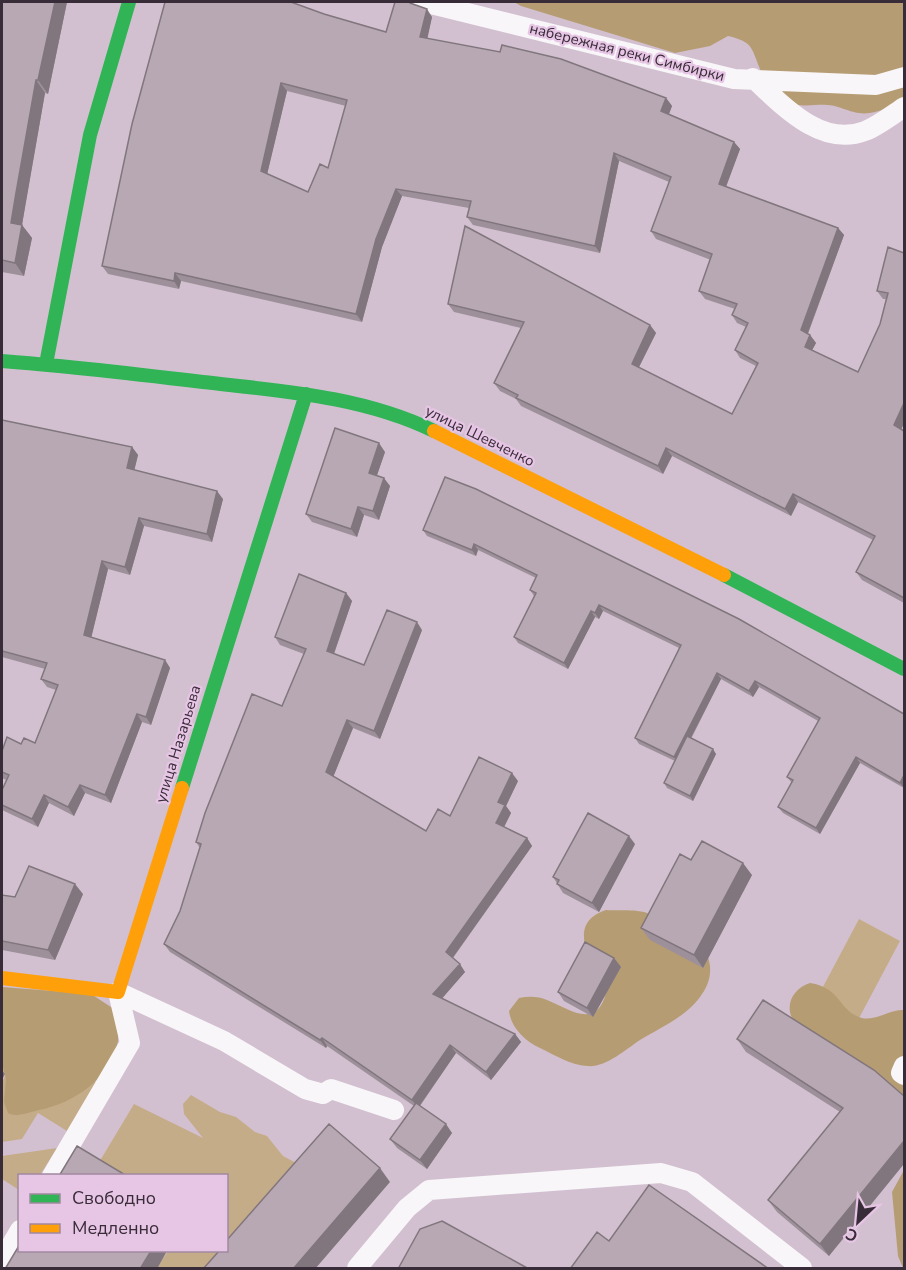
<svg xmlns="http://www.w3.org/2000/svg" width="906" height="1270" viewBox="0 0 906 1270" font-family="'Nunito Sans',sans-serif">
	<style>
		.green { fill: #c5ac88 }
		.forest { fill: #b69c72 }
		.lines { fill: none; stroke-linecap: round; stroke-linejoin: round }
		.lane { stroke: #f8f6f8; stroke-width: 20 }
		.fast { stroke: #30b455; stroke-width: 14 }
		.slow { stroke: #ff9f0a; stroke-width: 14 }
		.wall { fill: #9e909a; fill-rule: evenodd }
		.shaded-wall { fill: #81767d }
		.building { fill: #b8a8b3; stroke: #81767d; stroke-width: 1.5; fill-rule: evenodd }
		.labels { text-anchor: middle; stroke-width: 4.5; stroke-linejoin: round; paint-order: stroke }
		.street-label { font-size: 15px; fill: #392c39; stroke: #e7c5e5 }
	</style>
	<rect width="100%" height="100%" fill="#d2c0d1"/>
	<path class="green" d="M859 919 900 941 857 1022 816 1000Z
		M2 1027 96 1082 67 1131 38 1113 22 1139 2 1142V1082L6 1074 2 1071Z
		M191 1095 220 1112 236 1117 255 1132 267 1136 283 1156 300 1165 225 1268H157L168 1251 226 1250V1176L118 1175 98 1164 134 1104 203 1138 184 1114 183 1104Z
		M57 1148 40 1175 20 1176 19 1190 2 1179V1156Z"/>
	<path class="forest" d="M514 2H904V97C891 108 871 117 854 112 845 110 836 105 827 105 814 104 798 109 787 100 779 93 764 79 760 69 751 47 753 42 728 36L710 46 675 53 521 6Z
		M606 910C618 911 636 909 647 913 659 917 702 944 707 955 713 968 710 983 702 994 689 1015 660 1028 640 1040 625 1050 605 1068 587 1066 570 1065 555 1055 540 1048 525 1041 511 1028 509 1011L519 998C529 996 538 996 547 1000 568 1008 596 1031 606 993 594 966 563 924 606 910Z
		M810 983C841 988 837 1008 859 1017 874 1023 889 1009 904 1010V1099L796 1024C783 1009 791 989 810 983Z
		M2 987 91 994 114 1009C115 1019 119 1032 118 1041 112 1078 72 1104 39 1110 29 1112 17 1118 8 1113L4 1102 6 1079 2 1063Z
		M904 1170V1268H903L898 1256 892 1192Z"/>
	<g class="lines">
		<path class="lane" d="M423 2 734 79 876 85 904 77
			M753 78C782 105 821 148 865 131 878 126 892 115 904 107
			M118 992 224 1041 305 1089 323 1094 331 1089 394 1110
			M904 1066 901 1073 904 1075
			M52 1176 130 1043 118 992
			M2 1261 20 1230
			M357 1268 407 1208 429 1190 661 1173 692 1182 802 1268"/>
		<path class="fast" d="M2 361C69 366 136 374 203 382 281 391 362 396 434 431
			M46 364 90 135 129 2
			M724 575 904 669
			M182 788 306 394"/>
		<path class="slow" d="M434 431 724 575
			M2 978 118 992 182 788"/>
	</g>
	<path class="wall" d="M2 2H67L48 94 45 93 25 206 22 225 32 238 24 276 2 272Z
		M413 4 432 17 427 38 666 98 672 106 669 114 734 142 740 149 726 187 838 228 844 235 808 334 810 335 816 343 812 350 858 372 880 324 886 299H883L877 291 904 253V423L901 429 904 431V603L862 580 856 572 873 540 798 502 791 516 672 456 663 474 521 406 516 399 500 391 494 383 521 328 454 312 448 304 650 325 656 333 639 367 732 414 756 366 740 358 735 350 746 327 737 323 732 315 735 309 705 299 699 291 711 260 656 239 651 231 669 182 619 161 600 253 473 225 467 217 469 208 402 196 382 247 362 322 181 281 179 289 108 274 102 266 324 14 386 32ZM287 91 346 106 328 168 308 192 267 174Z
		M2 420 132 447 138 455 134 470 223 499 212 542 144 526 130 575 108 569 91 637 165 660 170 668 151 725 142 722 111 803 85 793 74 816 49 803 38 827 2 810V790L6 780 2 778V751L21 744 35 743 56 690 47 687 41 679 45 669 2 657Z
		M385 452 377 475 390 486 379 520 364 515 357 537 312 522 306 514Z
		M445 477 904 714V788L860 763 820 834 783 813 778 807 792 783 787 777 818 721 759 687 753 697 721 679 691 739 716 754 693 801 667 788 664 783 675 761 639 744 635 738 679 648 603 611 599 619 595 617 568 669 518 643 514 637 534 596 530 590 536 578 478 550 476 556 427 536 423 530Z
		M346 593 352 601 334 654 364 665 422 630 380 739 353 728 333 777 426 831 450 816 518 781 506 806 511 813 504 827 527 838 532 846 453 958 465 972 442 998 515 1034 521 1042 491 1080 456 1053 420 1106 452 1133 427 1169 397 1148 390 1139 414 1106 327 1046 326 1048 170 952 164 944 180 911 200 848 196 842 282 706 304 654 280 645 275 637Z
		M635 844 599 912 563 893 553 877Z
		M691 860 752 875 703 968 650 940 641 928Z
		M83 894 55 960 2 950V895L15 897Z
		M614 958 621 967 593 1017 564 1001 558 992Z
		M737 1039 904 1096 829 1256 777 1212 768 1200 840 1112 746 1052Z"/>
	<path class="shaded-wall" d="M55 2H67L48 94 38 80Z
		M427 9 432 17 426 45 420 37Z
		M36 80 45 93 22 225 32 238 24 276 15 263 11 223Z
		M281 83 287 91 266 179 261 171Z
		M666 98 672 106 667 119 661 111Z
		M734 142 740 149 724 192 719 184Z
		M614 153 619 161 600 253 595 246Z
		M396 189 402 196 382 247 362 322 356 314 376 239Z
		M838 228 844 235 806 338 801 330Z
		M175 273 181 281 179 289 174 281Z
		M650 325 656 333 637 371 632 364Z
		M810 335 816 343 810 354 805 347Z
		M904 403V423L900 433 894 425Z
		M379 443 385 452 375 481 369 473Z
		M132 447 138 455 133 476 127 468Z
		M666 448 672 456 663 474 658 466Z
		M384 478 390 486 379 520 373 511Z
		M217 491 223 499 212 542 207 534Z
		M793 494 798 502 791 516 785 509Z
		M358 507 364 515 357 537 351 529Z
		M139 518 144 526 130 575 125 567Z
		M474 544 478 550 476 556 472 550Z
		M102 561 108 569 90 643 84 635Z
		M346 593 352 601 332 659 327 651Z
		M599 605 603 611 599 619 595 613Z
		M591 611 595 617 568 669 564 663Z
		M417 622 422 630 380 739 374 731Z
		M165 660 170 668 151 725 146 717Z
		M717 673 721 679 678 763 674 757Z
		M755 681 759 687 753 697 749 691Z
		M137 714 142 722 111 803 105 795Z
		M347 720 353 728 332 780 326 772Z
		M713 749 716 754 693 801 690 796Z
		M856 757 860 763 820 834 816 828Z
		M512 773 518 781 506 806 511 813 502 831 496 823 498 802Z
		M904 775V788L900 783Z
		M80 785 85 793 74 816 68 807Z
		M44 795 49 803 38 827 32 819Z
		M629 836 635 844 599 912 592 903Z
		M527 838 532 846 451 960 446 952Z
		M743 863 752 875 703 968 694 955Z
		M75 884 83 894 55 960 48 950Z
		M614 958 621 967 593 1017 587 1008Z
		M460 964 465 972 439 1002 433 994Z
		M515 1034 521 1042 491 1080 486 1072Z
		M322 1038 327 1046 326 1048 320 1040Z
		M450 1045 456 1053 418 1108 412 1100Z
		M2 1070 5 1074 2 1080Z
		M446 1124 452 1133 427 1169 420 1160Z
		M904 1141V1164L829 1256 820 1244Z
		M380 1168 390 1182 315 1269H293Z
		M151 1251H167L157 1269H140Z"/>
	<path class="building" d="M2 2H55L38 80H36L16 193 11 223 22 225 15 263 2 260Z
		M165 2H291L324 14 386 32 395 2H409L410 3 427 9 420 37 500 52 502 45 561 59 666 98 661 111 734 142 719 184 838 228 801 330 810 335 805 347 858 372 880 324 888 293 877 291 888 247 904 253V403L894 425 904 431V598L856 572 875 536 793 494 785 509 666 448 658 466 516 398 518 395 494 383 524 322 448 304 465 226 650 325 632 364 732 414 758 363 735 350 748 323 732 315 737 304 699 291 712 254 651 231 671 177 614 153 595 246 467 217 471 201 396 189 376 239 356 314 175 273 174 281 102 266 132 124ZM281 83 347 100 328 168 320 164 308 192 261 171Z
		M2 420 132 447 127 468 217 491 207 534 139 518 125 567 102 561 84 635 165 660 146 717 137 714 105 795 80 785 68 807 44 795 32 819 2 805V790L9 775 2 772V751L7 737 21 744 24 738 35 743 58 685 41 679 47 663 2 651Z
		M335 428 379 443 369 473 384 478 373 511 358 507 351 529 306 514Z
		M445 477 476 489 739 619 904 714V775L900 783 856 757 816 828 778 807 793 780 787 777 820 718 755 681 749 691 717 673 674 757 635 738 681 645 599 605 595 613 591 611 564 663 514 637 536 593 530 590 537 575 474 544 472 550 423 530Z
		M299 574 346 593 327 651 364 665 387 610 417 622 374 731 347 720 326 772 426 831 438 809 450 816 479 757 512 773 498 802 505 805 496 823 527 838 446 952 460 964 433 994 515 1034 486 1072 450 1045 412 1100 322 1038 320 1040 164 944 180 911 201 844 196 842 205 813 252 694 282 706 306 649 275 637Z
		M687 736 713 749 690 796 664 783Z
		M588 813 629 836 592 903 557 884 559 880 553 877Z
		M702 841 743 863 694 955 641 928 680 854 691 860Z
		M29 866 75 884 48 950 2 941V895L15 897Z
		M585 942 614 958 587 1008 558 992Z
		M763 1000 874 1070 904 1096V1141L820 1244 768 1200 843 1108 737 1039Z
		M416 1103 446 1124 420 1160 390 1139Z
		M329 1124 380 1168 293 1269H203L219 1251H226V1241Z
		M77 1146 127 1176H59Z
		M649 1185 769 1269H570L597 1232 609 1241Z
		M442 1221 529 1269H398L420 1229Z
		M20 1244V1251H151L140 1269H5Z"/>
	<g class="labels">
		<g class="street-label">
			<text transform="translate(627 52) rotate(14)" y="5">набережная реки Симбирки</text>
			<text transform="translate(480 436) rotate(26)" y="5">улица Шевченко</text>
			<text transform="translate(178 744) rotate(-73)" y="5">улица Назарьева</text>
		</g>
	</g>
	<rect width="906" height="1270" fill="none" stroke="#392c39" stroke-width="6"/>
	<rect x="18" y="1174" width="210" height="78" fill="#e7c5e5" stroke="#a188a0" stroke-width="1.5"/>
	<rect x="30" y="1194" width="30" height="9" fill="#30b455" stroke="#a188a0" stroke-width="1.5"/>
	<text x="72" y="1204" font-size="18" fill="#392c39">Свободно</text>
	<rect x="30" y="1224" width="30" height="9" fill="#ff9f0a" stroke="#a188a0" stroke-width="1.5"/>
	<text x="72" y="1234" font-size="18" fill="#392c39">Медленно</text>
	<g transform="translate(858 1222) rotate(206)" stroke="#e7c5e5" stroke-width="4.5" paint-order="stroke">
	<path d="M0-4.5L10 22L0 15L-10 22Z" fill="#392c39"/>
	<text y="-9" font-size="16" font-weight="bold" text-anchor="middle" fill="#392c39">С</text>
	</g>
</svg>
